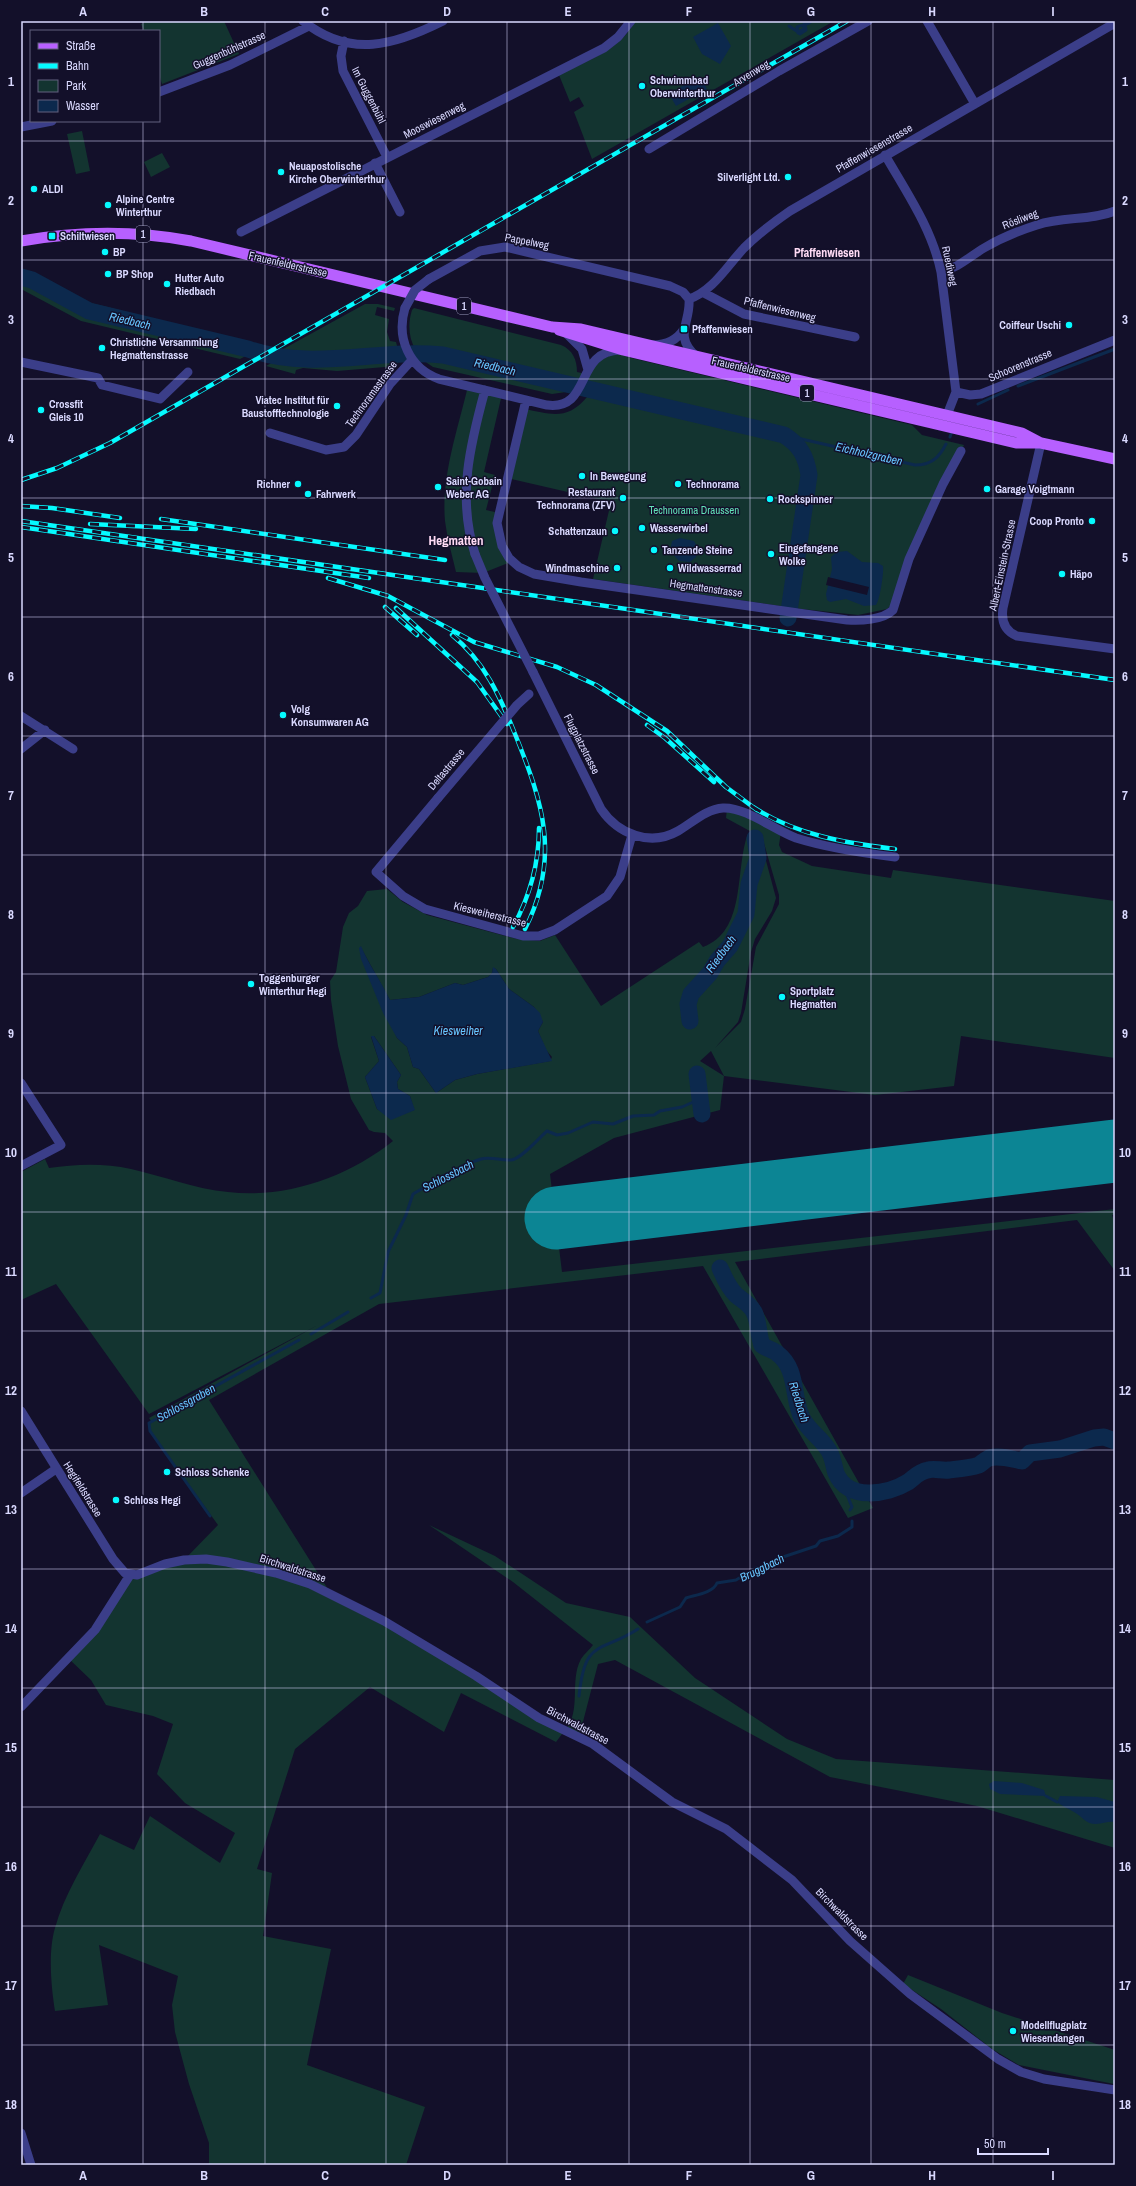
<svg xmlns="http://www.w3.org/2000/svg" width="1136" height="2186" viewBox="0 0 1136 2186" font-family="'Archivo Narrow',sans-serif">
	<style>
		.green { fill: #133430; fill-rule: evenodd }
		.water { fill: #0c294d }
		.pier { fill: #13102a }
		.lines { fill: none; stroke-linecap: round; stroke-linejoin: round }
		.stream { stroke: #0c294d; stroke-width: 3 }
		.river { stroke: #0c294d; stroke-width: 17 }
		.runway { stroke: #0c8594; stroke-width: 63 }
		.minor { stroke: #3b3e89; stroke-width: 9 }
		.primary { stroke: #b760ff; stroke-width: 11 }
		.rail-casing { stroke: #05faff; stroke-width: 4.5 }
		.rail { stroke: #13102a; stroke-width: 3; stroke-dasharray: 9; stroke-linecap: butt }
		.minor-bridge { stroke: #3b3e89; stroke-width: 9 }
		.grid { fill: none; stroke: #dad9ff; stroke-width: 1; stroke-opacity: 0.55 }
		.poi-dot { fill: #05faff; stroke: #13102a; stroke-width: 1.5 }
		.labels { text-anchor: middle; stroke-width: 3; stroke-linejoin: round; paint-order: stroke }
		.shield { fill: #13102a; stroke: #9e9dbf; stroke-width: 1 }
		.shield-label { font-size: 10px; font-weight: bold; fill: #dad9ff }
		.street-label { font-size: 11px; fill: #dad9ff; stroke: #13102a }
		.poi-label { font-size: 11px; font-weight: bold; fill: #dad9ff; stroke: #13102a; text-anchor: start }
		.park-label { font-size: 11px; fill: #62e2b8; stroke: #13102a }
		.neighbourhood-label { font-size: 12px; font-weight: bold; fill: #ffdbf5; stroke: #13102a }
		.water-label { font-size: 12px; font-style: italic; fill: #67c5ff; stroke: #13102a }
		.quarter-label { font-size: 13px; font-weight: bold; fill: #ffdbf5; stroke: #13102a }
		.neatline { fill: none; stroke: #dad9ff; stroke-width: 1.5 }
		.grid-label { font-size: 13px; text-anchor: middle; font-weight: bold; fill: #dad9ff }
	</style>
	<rect width="100%" height="100%" fill="#13102a"/>
	<path class="green" d="M148 21H224L239 54 162 84 159 74V31H144L141 24Z
		M635 21H834L592 159 574 112 584 106 579 97 570 102 559 75C586 61 621 50 635 21Z
		M82 131 90 171 76 174 67 134Z
		M162 153 170 167 151 177 144 162Z
		M21 269C46 276 68 292 91 303L265 346 240 359 81 321 21 289Z
		M365 304H378L395 308 394 311 377 307 375 315 389 319 387 332 390 341 396 342C400 357 402 358 392 372L385 367 337 371 303 368 296 370 295 374 266 366 290 352 276 353Z
		M414 308 561 345C573 350 577 360 577 372L586 374 591 364 623 350 627 357 912 425 922 435 964 445 892 604 887 609 858 615 802 609 593 579 611 502 507 478 524 409C551 414 567 421 587 397L566 392 552 394 433 367C412 355 405 332 412 310Z
		M468 386 502 394 484 472 495 475 486 510 499 513 497 523 513 561 483 573 456 572C452 555 447 538 445 521 441 476 458 429 468 386Z
		M727 808 781 832 779 845 782 852 812 866 891 878 893 870 1115 901V1058L961 1036 954 1086 875 1095 724 1076 720 1110 614 1138 550 1174 562 1272 1115 1209V1215H1112L1115 1224V1271L1077 1220 735 1262 873 1508 848 1518 703 1266 379 1304 209 1400 331 1594 565 1730C582 1711 569 1681 581 1659 584 1654 590 1649 593 1645L513 1582 429 1525 495 1556 566 1603 630 1617 695 1678 787 1739 836 1759 1115 1780V1848L977 1806 830 1777 615 1660 598 1664 579 1737 565 1730 556 1742 461 1693 444 1732 370 1687 295 1749 257 1869 272 1873 263 1936 331 1949 307 2065 425 2107 406 2165H209V2143L189 2084 175 2032 172 2005 178 1976 99 1945 108 2005 55 2011C51 1987 48 1951 55 1928 64 1895 84 1864 100 1834L134 1850 150 1816 220 1863 235 1833 185 1803 157 1774 173 1724 153 1716 106 1705 91 1680 68 1658 95 1630 130 1575 184 1560 218 1525 150 1431 149 1423 152 1422 149 1418 318 1325 149 1414 56 1284 21 1300V1172L45 1159 49 1168C76 1164 104 1163 131 1169 163 1176 195 1189 228 1192 286 1199 348 1177 393 1141L385 1133 374 1132 369 1130 351 1099 338 1046 331 1000 330 981 336 972 343 927 349 913 358 906 367 891 387 889 403 902 427 915 517 939 540 941 555 935 601 1006 699 942 703 947C746 931 735 873 747 836L752 835 761 842 776 898 772 911 755 939 751 952 741 1013 738 1022 715 1048 741 1022 745 1009 756 947 779 904V895L763 840 759 836 726 818ZM360 946 390 1000 419 997 455 983 463 985 488 977 492 973 493 968 496 969 509 989 534 1007 543 1022 538 1031 546 1050 552 1057 550 1061 477 1074 455 1080 436 1093 419 1069 413 1067 407 1047 397 1038ZM374 1036 401 1075 397 1082 398 1089 410 1096 414 1110 392 1118 377 1109 365 1077 379 1061 371 1037ZM711 1051 724 1076 700 1061Z
		M908 1975 1002 2013 1115 2050 1114 2084 1019 2065 992 2049 941 2009 903 1984Z"/>
	<path class="water" d="M718 23 731 46 720 64 702 54 693 37Z
		M700 76 707 89 676 106 669 94Z
		M680 538 694 541 697 546 696 557 690 562 679 561 670 551 672 541Z
		M847 551 862 562 878 563 883 566C884 572 880 600 876 605L864 606 846 599 830 602 827 600 826 594 832 569 831 557 837 552Z
		M361 946C369 965 381 981 390 1000L419 997 455 983 463 985 488 977 492 973 493 967 496 969 509 989 534 1007 540 1013 543 1022 538 1031 552 1061 477 1074 455 1080 436 1093 419 1069 413 1067 407 1047 397 1038 383 1013 361 959 359 948Z
		M371 1036H374L401 1075 397 1082 398 1089 410 1096 415 1110 391 1120 377 1109 365 1077 379 1061Z
		M994 1781 1022 1783 1044 1790 1046 1796 1000 1794 990 1789 989 1784Z
		M1060 1796 1097 1797 1115 1802V1822C1108 1821 1103 1824 1096 1824 1085 1824 1082 1816 1074 1812 1068 1808 1063 1807 1057 1802Z"/>
	<path class="pier" d="M828 577 869 587 867 595 826 585Z"/>
	<g class="lines">
		<path class="stream" d="M804 21C804 24 806 27 806 30L800 34 798 33 797 27C802 24 808 26 811 21
			M789 26 798 32 803 30 804 27
			M1018 386 1115 349
			M978 404 1008 390
			M784 435 915 465C931 465 939 458 946 444
			M950 437 951 434
			M371 1298 380 1293 388 1252 406 1215 413 1194C434 1182 456 1167 481 1159 491 1156 501 1161 511 1160 521 1159 539 1138 547 1131L557 1135 568 1133 593 1122 613 1124 633 1116 654 1115 660 1111 682 1107 700 1099
			M311 1334 348 1312
			M843 1485 852 1507 850 1510
			M210 1516 150 1431 149 1423 299 1340
			M647 1622 680 1607 686 1598C695 1595 713 1593 717 1583L736 1580 756 1568 777 1563 783 1557 816 1546 820 1541 838 1536 852 1527V1521
			M579 1696C585 1638 599 1654 638 1629
			M1046 1796 1057 1802"/>
		<path class="river" d="M21 277 32 280 89 311 248 349C313 372 377 348 443 355L784 435C800 445 806 456 809 475L788 618
			M690 1021 688 1004 691 994 710 973 717 961 730 946 746 914 749 884 758 858 755 838
			M697 1074 702 1114
			M720 1268C724 1277 728 1287 736 1295 743 1301 749 1303 754 1312 759 1321 758 1335 762 1345 767 1349 774 1350 778 1354 798 1369 792 1398 802 1418 809 1431 819 1436 827 1448 833 1455 833 1464 836 1473 847 1501 887 1495 908 1482 915 1477 918 1472 928 1470 934 1468 942 1471 949 1470 958 1469 970 1468 979 1465 982 1463 985 1460 989 1458 999 1455 1011 1459 1022 1461L1030 1453 1060 1449 1094 1438 1104 1437 1115 1441"/>
		<path class="runway" d="M556 1218 1115 1151"/>
		<path class="minor" d="M303 21C350 59 395 45 443 21
			M927 21 975 104
			M344 41 341 56 343 71 387 157
			M159 92 230 65 309 26
			M21 127 52 121
			M649 149 779 71 868 21
			M885 155C907 193 932 229 941 272L956 392
			M375 163 400 212
			M241 232 604 48 618 37 631 21
			M941 272C958 268 969 257 984 248 1001 238 1018 231 1037 225 1063 216 1090 221 1115 211
			M429 279 480 251 505 247 670 286 683 292 689 299C691 322 673 336 696 356
			M704 293 744 314 855 337
			M689 299C713 291 727 266 744 248 758 234 774 222 790 211L1115 23
			M405 308C396 338 409 368 439 379L547 405C592 411 574 351 620 350
			M567 334 582 349 588 370
			M653 345C666 345 677 340 684 329
			M21 362 98 378 102 385 160 399 188 372
			M526 400 497 523 502 546 509 558 519 567 534 574 581 582 847 620C860 621 883 620 893 610L909 559 943 484 961 451
			M947 415 956 392 970 395 981 394 1115 340
			M270 433 326 450 344 447 356 435 390 384 412 360
			M1041 443 1003 608C1001 621 1005 631 1017 636L1115 649
			M475 554C457 498 470 445 485 390
			M533 672 601 809C618 834 650 847 678 831 692 823 706 809 723 808 746 807 774 830 796 838 828 848 862 853 895 857
			M21 716 73 749
			M21 749 45 730
			M438 798 376 872 403 896 425 909 523 936H539L555 930 607 896 620 877 632 835
			M21 1083 61 1145 21 1166
			M21 1411 113 1559 125 1573 137 1575 165 1564 184 1560 206 1559 227 1562 276 1573 310 1584 384 1621 476 1676 539 1718 593 1744 672 1802 726 1829 792 1880 850 1941 910 1994 998 2059 1021 2072 1044 2079 1115 2090
			M21 1493 56 1469
			M21 1707 95 1630 130 1575
			M21 2133 31 2165"/>
		<path class="primary" d="M21 241C78 231 133 230 191 241L552 327 581 329 1022 433 1041 443
			M559 330 623 350 1016 443H1041L1115 459"/>
		<g class="rail-casing">
			<path id="rail" d="M21 480 57 468 110 443 847 21
				M21 506 52 508 120 518
				M161 519 445 560
				M21 521 1115 680
				M90 524 196 529
				M21 527 369 578
				M328 578 388 596 474 642 557 667 596 685 667 731 726 787 757 810
				M385 607 417 635
				M396 608 477 682 507 724
				M452 635C484 661 500 696 515 734 543 803 561 857 525 929
				M647 725 665 738 714 782
				M753 807C796 835 845 843 895 849
				M513 927C530 896 539 864 539 828"/>
		</g>
		<use href="#rail" class="rail"/>
		<path class="minor-bridge" d="M405 308 415 290 429 279
			M475 554 485 578 533 672
			M438 798 517 705 529 694"/>
	</g>
	<path class="grid" d="M143 21V31M265 21V2165M386 21V2165M507 21V2165M629 21V2165M750 21V2165M871 21V2165M993 21V2165M143 121V2165M21 141H1115M21 260H1115M21 379H1115M21 498H1115M21 617H1115M21 736H1115M21 855H1115M21 974H1115M21 1093H1115M21 1212H1115M21 1331H1115M21 1450H1115M21 1569H1115M21 1688H1115M21 1807H1115M21 1926H1115M21 2045H1115"/>
	<g class="poi-dot">
		<circle cx="642" cy="86" r="4"/>
		<circle cx="281" cy="172" r="4"/>
		<circle cx="788" cy="177" r="4"/>
		<circle cx="34" cy="189" r="4"/>
		<circle cx="108" cy="205" r="4"/>
		<rect x="48" y="232" width="8" height="8" rx="2"/>
		<circle cx="105" cy="252" r="4"/>
		<circle cx="108" cy="274" r="4"/>
		<circle cx="167" cy="284" r="4"/>
		<circle cx="1069" cy="325" r="4"/>
		<rect x="680" y="325" width="8" height="8" rx="2"/>
		<circle cx="102" cy="348" r="4"/>
		<circle cx="337" cy="406" r="4"/>
		<circle cx="41" cy="410" r="4"/>
		<circle cx="582" cy="476" r="4"/>
		<circle cx="298" cy="484" r="4"/>
		<circle cx="678" cy="484" r="4"/>
		<circle cx="438" cy="487" r="4"/>
		<circle cx="987" cy="489" r="4"/>
		<circle cx="308" cy="494" r="4"/>
		<circle cx="623" cy="498" r="4"/>
		<circle cx="770" cy="499" r="4"/>
		<circle cx="1092" cy="521" r="4"/>
		<circle cx="642" cy="528" r="4"/>
		<circle cx="615" cy="531" r="4"/>
		<circle cx="654" cy="550" r="4"/>
		<circle cx="771" cy="554" r="4"/>
		<circle cx="617" cy="568" r="4"/>
		<circle cx="670" cy="568" r="4"/>
		<circle cx="1062" cy="574" r="4"/>
		<circle cx="283" cy="715" r="4"/>
		<circle cx="251" cy="984" r="4"/>
		<circle cx="782" cy="997" r="4"/>
		<circle cx="167" cy="1472" r="4"/>
		<circle cx="116" cy="1500" r="4"/>
		<circle cx="1013" cy="2031" r="4"/>
	</g>
	<g class="labels">
		<g class="shield">
			<rect x="136" y="226" width="14" height="16" rx="3"/>
			<rect x="457" y="298" width="14" height="16" rx="3"/>
			<rect x="800" y="385" width="14" height="16" rx="3"/>
		</g>
		<g class="shield-label">
			<text x="143" y="238">1</text>
			<text x="464" y="310">1</text>
			<text x="807" y="397">1</text>
		</g>
		<g class="street-label">
			<text transform="translate(229 50) rotate(-24)" y="4">Guggenbühlstrasse</text>
			<text transform="translate(751 73) rotate(-31)" y="4">Arvenweg</text>
			<text transform="translate(369 95) rotate(63)" y="4">Im Guggenbühl</text>
			<text transform="translate(434 120) rotate(-27)" y="4">Mooswiesenweg</text>
			<text transform="translate(874 148) rotate(-30)" y="4">Pfaffenwiesenstrasse</text>
			<text transform="translate(1020 219) rotate(-21)" y="4">Rösliweg</text>
			<text transform="translate(527 241) rotate(11)" y="4">Pappelweg</text>
			<text transform="translate(288 264) rotate(13)" y="4">Frauenfelderstrasse</text>
			<text transform="translate(950 266) rotate(78)" y="4">Ruediweg</text>
			<text transform="translate(780 309) rotate(14)" y="4">Pfaffenwiesenweg</text>
			<text transform="translate(1020 365) rotate(-23)" y="4">Schoorenstrasse</text>
			<text transform="translate(751 369) rotate(13)" y="4">Frauenfelderstrasse</text>
			<text transform="translate(371 394) rotate(-54)" y="4">Technoramastrasse</text>
			<text transform="translate(1002 565) rotate(-78)" y="4">Albert-Einstein-Strasse</text>
			<text transform="translate(706 588) rotate(8)" y="4">Hegmattenstrasse</text>
			<text transform="translate(582 744) rotate(63)" y="4">Flugplatzstrasse</text>
			<text transform="translate(446 769) rotate(-50)" y="4">Deltastrasse</text>
			<text transform="translate(490 914) rotate(14)" y="4">Kiesweiherstrasse</text>
			<text transform="translate(83 1489) rotate(58)" y="4">Hegifeldstrasse</text>
			<text transform="translate(293 1568) rotate(18)" y="4">Birchwaldstrasse</text>
			<text transform="translate(578 1725) rotate(28)" y="4">Birchwaldstrasse</text>
			<text transform="translate(842 1914) rotate(45)" y="4">Birchwaldstrasse</text>
		</g>
		<g class="poi-label">
			<text x="650" y="84">Schwimmbad<tspan x="650" dy="13">Oberwinterthur</tspan></text>
			<text x="289" y="170">Neuapostolische<tspan x="289" dy="13">Kirche Oberwinterthur</tspan></text>
			<text x="780" y="181" text-anchor="end">Silverlight Ltd.</text>
			<text x="42" y="193">ALDI</text>
			<text x="116" y="203">Alpine Centre<tspan x="116" dy="13">Winterthur</tspan></text>
			<text x="60" y="240">Schiltwiesen</text>
			<text x="113" y="256">BP</text>
			<text x="116" y="278">BP Shop</text>
			<text x="175" y="282">Hutter Auto<tspan x="175" dy="13">Riedbach</tspan></text>
			<text x="1061" y="329" text-anchor="end">Coiffeur Uschi</text>
			<text x="692" y="333">Pfaffenwiesen</text>
			<text x="110" y="346">Christliche Versammlung<tspan x="110" dy="13">Hegmattenstrasse</tspan></text>
			<text x="329" y="404" text-anchor="end">Viatec Institut für<tspan x="329" dy="13">Baustofftechnologie</tspan></text>
			<text x="49" y="408">Crossfit<tspan x="49" dy="13">Gleis 10</tspan></text>
			<text x="590" y="480">In Bewegung</text>
			<text x="446" y="485">Saint-Gobain<tspan x="446" dy="13">Weber AG</tspan></text>
			<text x="290" y="488" text-anchor="end">Richner</text>
			<text x="686" y="488">Technorama</text>
			<text x="995" y="493">Garage Voigtmann</text>
			<text x="615" y="496" text-anchor="end">Restaurant<tspan x="615" dy="13">Technorama (ZFV)</tspan></text>
			<text x="316" y="498">Fahrwerk</text>
			<text x="778" y="503">Rockspinner</text>
			<text x="1084" y="525" text-anchor="end">Coop Pronto</text>
			<text x="650" y="532">Wasserwirbel</text>
			<text x="607" y="535" text-anchor="end">Schattenzaun</text>
			<text x="779" y="552">Eingefangene<tspan x="779" dy="13">Wolke</tspan></text>
			<text x="662" y="554">Tanzende Steine</text>
			<text x="609" y="572" text-anchor="end">Windmaschine</text>
			<text x="678" y="572">Wildwasserrad</text>
			<text x="1070" y="578">Häpo</text>
			<text x="291" y="713">Volg<tspan x="291" dy="13">Konsumwaren AG</tspan></text>
			<text x="259" y="982">Toggenburger<tspan x="259" dy="13">Winterthur Hegi</tspan></text>
			<text x="790" y="995">Sportplatz<tspan x="790" dy="13">Hegmatten</tspan></text>
			<text x="175" y="1476">Schloss Schenke</text>
			<text x="124" y="1504">Schloss Hegi</text>
			<text x="1021" y="2029">Modellflugplatz<tspan x="1021" dy="13">Wiesendangen</tspan></text>
		</g>
		<g class="park-label">
			<text x="694" y="514">Technorama Draussen</text>
		</g>
		<g class="neighbourhood-label">
			<text x="827" y="257">Pfaffenwiesen</text>
		</g>
		<g class="water-label">
			<text transform="translate(130 321) rotate(13)" y="4">Riedbach</text>
			<text transform="translate(495 367) rotate(13)" y="4">Riedbach</text>
			<text transform="translate(869 454) rotate(13)" y="4">Eichholzgraben</text>
			<text transform="translate(721 954) rotate(-54)" y="4">Riedbach</text>
			<text x="458" y="1035">Kiesweiher</text>
			<text transform="translate(448 1176) rotate(-27)" y="4">Schlossbach</text>
			<text transform="translate(799 1402) rotate(72)" y="4">Riedbach</text>
			<text transform="translate(186 1403) rotate(-29)" y="4">Schlossgraben</text>
			<text transform="translate(762 1568) rotate(-26)" y="4">Bruggbach</text>
		</g>
		<g class="quarter-label">
			<text x="456" y="545">Hegmatten</text>
		</g>
	</g>
	<rect width="1136" height="2186" fill="none" stroke="#13102a" stroke-width="44"/>
	<rect x="30" y="30" width="130" height="92" fill="#13102a" stroke="#63607f"/>
	<rect x="38" y="43" width="20" height="6" fill="#b760ff" stroke="#63607f"/>
	<text x="66" y="50" font-size="12" fill="#dad9ff">Straße</text>
	<rect x="38" y="63" width="20" height="6" fill="#05faff" stroke="#63607f"/>
	<text x="66" y="70" font-size="12" fill="#dad9ff">Bahn</text>
	<rect x="38" y="80" width="20" height="12" fill="#133430" stroke="#63607f"/>
	<text x="66" y="90" font-size="12" fill="#dad9ff">Park</text>
	<rect x="38" y="100" width="20" height="12" fill="#0c294d" stroke="#63607f"/>
	<text x="66" y="110" font-size="12" fill="#dad9ff">Wasser</text>
	<path d="M978 2148v6h70v-6" fill="none" stroke="#dad9ff" stroke-width="2"/>
	<text x="984" y="2148" font-size="12" fill="#dad9ff" stroke="#13102a" stroke-width="3" paint-order="stroke">50 m</text>
	<rect x="22" y="22" width="1092" height="2142" class="neatline"/>
	<g class="grid-label">
		<text x="83" y="16">A</text>
		<text x="204" y="16">B</text>
		<text x="325" y="16">C</text>
		<text x="447" y="16">D</text>
		<text x="568" y="16">E</text>
		<text x="689" y="16">F</text>
		<text x="811" y="16">G</text>
		<text x="932" y="16">H</text>
		<text x="1053" y="16">I</text>
		<text x="11" y="86">1</text>
		<text x="1125" y="86">1</text>
		<text x="11" y="205">2</text>
		<text x="1125" y="205">2</text>
		<text x="11" y="324">3</text>
		<text x="1125" y="324">3</text>
		<text x="11" y="443">4</text>
		<text x="1125" y="443">4</text>
		<text x="11" y="562">5</text>
		<text x="1125" y="562">5</text>
		<text x="11" y="681">6</text>
		<text x="1125" y="681">6</text>
		<text x="11" y="800">7</text>
		<text x="1125" y="800">7</text>
		<text x="11" y="919">8</text>
		<text x="1125" y="919">8</text>
		<text x="11" y="1038">9</text>
		<text x="1125" y="1038">9</text>
		<text x="11" y="1157">10</text>
		<text x="1125" y="1157">10</text>
		<text x="11" y="1276">11</text>
		<text x="1125" y="1276">11</text>
		<text x="11" y="1395">12</text>
		<text x="1125" y="1395">12</text>
		<text x="11" y="1514">13</text>
		<text x="1125" y="1514">13</text>
		<text x="11" y="1633">14</text>
		<text x="1125" y="1633">14</text>
		<text x="11" y="1752">15</text>
		<text x="1125" y="1752">15</text>
		<text x="11" y="1871">16</text>
		<text x="1125" y="1871">16</text>
		<text x="11" y="1990">17</text>
		<text x="1125" y="1990">17</text>
		<text x="11" y="2109">18</text>
		<text x="1125" y="2109">18</text>
		<text x="83" y="2180">A</text>
		<text x="204" y="2180">B</text>
		<text x="325" y="2180">C</text>
		<text x="447" y="2180">D</text>
		<text x="568" y="2180">E</text>
		<text x="689" y="2180">F</text>
		<text x="811" y="2180">G</text>
		<text x="932" y="2180">H</text>
		<text x="1053" y="2180">I</text>
	</g>
</svg>
